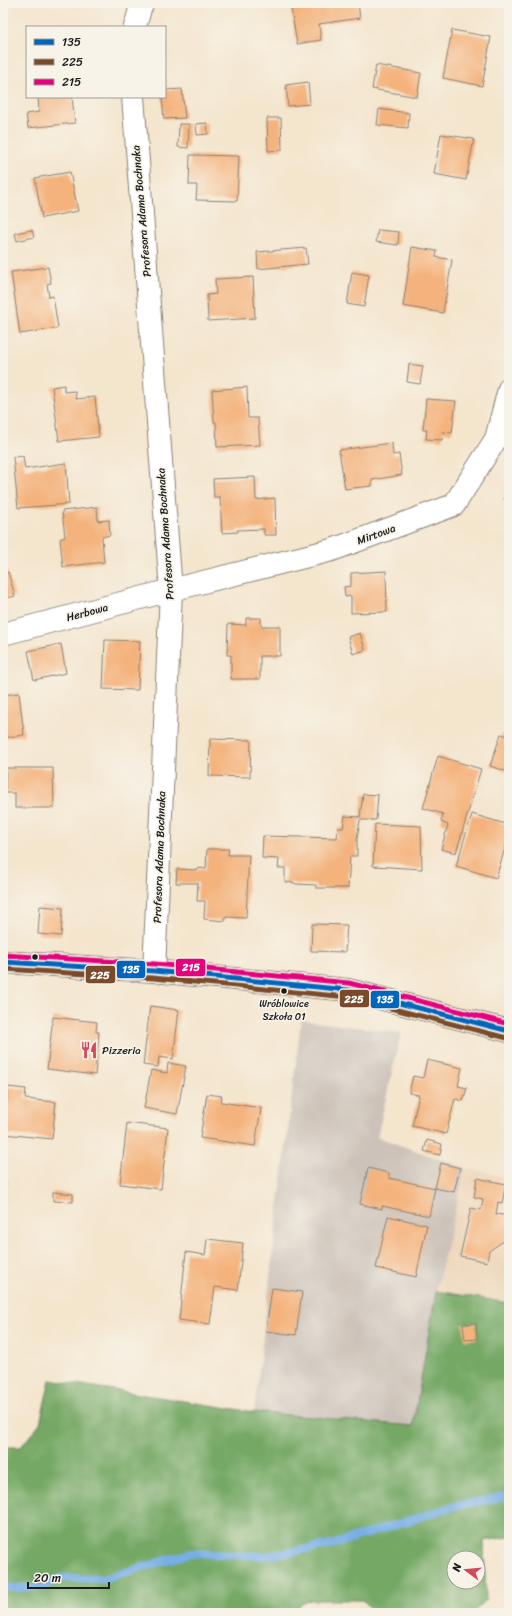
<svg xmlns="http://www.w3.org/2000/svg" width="512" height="1616" viewBox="0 0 512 1616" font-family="Sriracha,sans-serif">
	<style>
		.built { fill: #eed7bb }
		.industrial { fill: #ccc2b9 }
		.forest { fill: #74a865; stroke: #486240; fill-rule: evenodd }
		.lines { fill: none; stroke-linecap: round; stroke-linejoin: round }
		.stream { stroke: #77aee6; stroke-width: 8 }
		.building { fill: #f4b37d }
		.minor-casing { stroke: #888074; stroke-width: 24 }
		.minor { stroke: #fff; stroke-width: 22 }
		.bus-1-casing { stroke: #f7f3e8; stroke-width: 8 }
		.bus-2-casing { stroke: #f7f3e8; stroke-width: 8 }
		.bus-3-casing { stroke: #f7f3e8; stroke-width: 8 }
		.bus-1 { stroke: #0065bd; stroke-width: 5 }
		.bus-2 { stroke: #7a4b2a; stroke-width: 5 }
		.bus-3 { stroke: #e5007d; stroke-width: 5 }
		.bus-dot { fill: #1c1c1c; stroke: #f7f3e8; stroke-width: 1.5 }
		.labels { text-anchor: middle; stroke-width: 3.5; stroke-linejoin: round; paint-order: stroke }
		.bus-label { font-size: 10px; fill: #1c1c1c; stroke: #f7f3e8 }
		.street-label { font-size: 11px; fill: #1c1c1c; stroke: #f7f3e8 }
		.poi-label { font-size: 11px; fill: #1c1c1c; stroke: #f7f3e8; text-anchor: start }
		.line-badge { stroke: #f7f3e8; stroke-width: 1.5 }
		.badge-label { font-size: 11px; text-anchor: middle; font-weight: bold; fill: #fff }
	</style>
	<rect width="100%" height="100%" fill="#f7f3e8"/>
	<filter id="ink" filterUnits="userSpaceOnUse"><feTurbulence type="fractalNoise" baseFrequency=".025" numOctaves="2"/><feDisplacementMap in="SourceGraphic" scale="8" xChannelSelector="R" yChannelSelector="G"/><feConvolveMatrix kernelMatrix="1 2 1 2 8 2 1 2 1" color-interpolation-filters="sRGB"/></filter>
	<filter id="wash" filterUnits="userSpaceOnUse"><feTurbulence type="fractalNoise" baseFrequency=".012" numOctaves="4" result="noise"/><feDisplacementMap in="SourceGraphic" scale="16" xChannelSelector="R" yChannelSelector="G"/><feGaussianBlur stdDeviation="0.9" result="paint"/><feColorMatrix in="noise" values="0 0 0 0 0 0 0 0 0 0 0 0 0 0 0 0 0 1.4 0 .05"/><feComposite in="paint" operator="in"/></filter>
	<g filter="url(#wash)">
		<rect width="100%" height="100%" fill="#f4e5cd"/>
		<path class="built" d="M465 1168 509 1178V1303L436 1291Z"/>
		<path class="industrial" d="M301 1020 401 1033 377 1137 465 1168 436 1291 413 1426 254 1412Z"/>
		<path class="forest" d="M436 1291 509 1303V1537L484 1541 486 1600 473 1613H375L363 1600H310L285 1613H3V1447H21L40 1423 50 1380 254 1412 413 1426ZM454 1558H478V1582H454Z"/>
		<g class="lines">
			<path class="stream" d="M3 1586 11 1588 43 1587 59 1578 102 1579 191 1553 265 1556 331 1545 455 1506 509 1496"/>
		</g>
		<g id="blocks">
			<path class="building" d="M290 3H358L360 18 319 24 321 40 297 44Z
				M452 30 491 37 482 86 443 78Z
				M376 65 421 73 417 97 372 89Z
				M308 82 310 104 288 106 286 85Z
				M182 89 185 118 164 119 162 97H165V90Z
				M38 97H72L75 123 28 128 26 114 39 112Z
				M379 109 409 113 408 128 377 125Z
				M267 118H281L282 150 268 151Z
				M207 123 208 134 197 135 196 124Z
				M179 124H189L188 148 178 147Z
				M441 134 474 139 466 180 434 174Z
				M190 155 239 156 237 201 196 200 197 185H189Z
				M70 172 78 211 42 218 35 178Z
				M32 230 34 237 17 241 15 233Z
				M378 230 399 232 398 245 376 242Z
				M412 247 437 251 436 257 452 260 443 313 403 306Z
				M306 248 308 264 258 269 257 252Z
				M48 267 51 283 47 284 49 297 53 296 58 328 20 334 11 272Z
				M352 272 369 275 364 307 347 304Z
				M253 277 255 318 208 321 207 295 216 294 215 279Z
				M409 364 423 366 420 384 407 382Z
				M64 385V392L75 391 76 399 95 397 99 437 59 441 52 387Z
				M247 387 248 418H258L260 445 217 447 216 422H214L212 390Z
				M426 399 456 401 452 433 443 432 442 440 426 439 427 430H423Z
				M392 443 393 455 399 454 402 475 372 480V486L345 489 339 450Z
				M23 456 25 469 66 463 69 504 18 508 13 457Z
				M255 477 256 500 275 498 276 535H264V529L237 530 238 532 222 533 220 497H214L213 479Z
				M509 490V501L504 499Z
				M97 507 98 521 109 520 110 535 102 537 104 562 63 567 60 539 65 537 62 511Z
				M386 571 387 612 351 613V596L345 597 344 587 351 586V573Z
				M8 572 15 596 3 599V574Z
				M246 618H261V626H280V656H260V679H231V655H227L228 624 246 625Z
				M360 633 365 650 353 654 348 637Z
				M105 640 140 641 138 690 103 689Z
				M61 644 66 673 34 680 28 651Z
				M19 693 24 735 3 738V695Z
				M501 734 509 736V772L490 766Z
				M210 739 251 740 250 777 209 776Z
				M438 756 481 769 456 853 441 849 448 825 441 822 443 814 423 808Z
				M6 768H53L54 808H15V793H5Z
				M363 794 378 795 376 820H360L357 839V856H350L348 888H316V885L296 884 295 883 285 882V868H278L279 859 262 858 263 836 337 838 338 828H343L345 816 360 817Z
				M472 814 509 825V835L496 878 456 866Z
				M375 824 421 826 422 869 373 866Z
				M207 849H229L228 855H249L246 918 225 917V921L204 919 205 901H197L198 883H176L177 869 198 870 199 868 206 869Z
				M40 906 63 908 61 936 38 934Z
				M312 924 347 925 345 952 311 951Z
				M150 1006 179 1010 173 1059 159 1057 158 1067 143 1065Z
				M53 1017 97 1022 96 1032H99L95 1075 47 1069Z
				M427 1060 462 1068 458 1086 467 1088 463 1101 455 1099 446 1134 412 1126 419 1095 409 1093 413 1076 423 1078Z
				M168 1063 186 1066 177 1114 144 1108 151 1070 167 1073Z
				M8 1087 26 1089 25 1099 56 1102 52 1139 4 1134Z
				M207 1094 222 1096 221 1102 261 1108 255 1146 200 1138Z
				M127 1123 168 1128 161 1189 120 1184Z
				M427 1140 442 1144 440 1155 424 1151Z
				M441 1163 460 1168 454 1192 435 1188Z
				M368 1168 389 1173V1178L435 1188 429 1216 382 1206V1209L360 1204Z
				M477 1178 506 1184 502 1203 498 1202 496 1214 509 1216V1244L502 1242 489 1251 487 1262 460 1256 471 1208 481 1210 483 1199 474 1197Z
				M3 1183H6L4 1208H3Z
				M53 1192 73 1194V1202L53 1201Z
				M388 1216 427 1225 416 1277 376 1268Z
				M207 1239 243 1243 238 1290 215 1287 210 1324 179 1320 186 1252 205 1255Z
				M272 1288 302 1292 296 1335 266 1331Z
				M476 1323 477 1339 465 1340 463 1324Z"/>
		</g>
	</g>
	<g filter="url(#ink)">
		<use href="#blocks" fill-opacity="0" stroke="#888074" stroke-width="1"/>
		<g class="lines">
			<g class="minor-casing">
				<path id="minor" d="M135 27 140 9 143 3
					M133 97 171 590 154 971
					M3 634 171 590 332 550 454 505 496 439 509 389
					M3 962 154 971 348 990 509 1031"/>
			</g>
			<use href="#minor" class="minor"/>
			<g class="bus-1-casing">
				<path id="bus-1" d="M3 962 154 971 348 990 509 1031"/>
			</g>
			<g class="bus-2-casing">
				<path id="bus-2" d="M3 969 153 978 347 997 507 1038"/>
			</g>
			<g class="bus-3-casing">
				<path id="bus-3" d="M3 955 155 964 349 983 509 1024"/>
			</g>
			<use href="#bus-1" class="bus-1"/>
			<use href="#bus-2" class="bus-2"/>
			<use href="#bus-3" class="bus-3"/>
		</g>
	</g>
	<defs>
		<g id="restaurant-bare" transform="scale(1.38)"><path d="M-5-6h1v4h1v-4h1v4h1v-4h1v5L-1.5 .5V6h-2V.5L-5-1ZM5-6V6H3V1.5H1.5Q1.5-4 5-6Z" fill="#d1495b" stroke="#f7f3e8" stroke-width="2.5" paint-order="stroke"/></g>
	</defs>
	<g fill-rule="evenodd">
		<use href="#restaurant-bare" x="89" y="1050"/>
	</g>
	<g class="bus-dot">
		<circle cx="35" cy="957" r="3.5"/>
		<circle cx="284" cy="991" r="3.5"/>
	</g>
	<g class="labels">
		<g class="bus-label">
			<text x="284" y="1007">Wróblowice<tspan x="284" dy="13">Szkoła 01</tspan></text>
		</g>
		<g class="street-label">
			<text transform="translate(141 211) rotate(-95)" y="4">Profesora Adama Bochnaka</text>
			<text transform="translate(165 534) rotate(-94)" y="4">Profesora Adama Bochnaka</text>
			<text transform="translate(376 534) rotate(-20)" y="4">Mirtowa</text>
			<text transform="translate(87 612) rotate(-15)" y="4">Herbowa</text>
			<text transform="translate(159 857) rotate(-88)" y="4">Profesora Adama Bochnaka</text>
		</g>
		<g class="poi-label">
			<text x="102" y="1054">Pizzeria</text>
		</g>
	</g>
	<g class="line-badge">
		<rect x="175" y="958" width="31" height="19" rx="4" fill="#e5007d"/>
		<rect x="116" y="960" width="30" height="19" rx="4" fill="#0065bd"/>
		<rect x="85" y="965" width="31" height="19" rx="4" fill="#7a4b2a"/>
		<rect x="339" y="989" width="31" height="19" rx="4" fill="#7a4b2a"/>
		<rect x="370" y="990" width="30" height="19" rx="4" fill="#0065bd"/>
	</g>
	<g class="badge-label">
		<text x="191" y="971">215</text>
		<text x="131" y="973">135</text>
		<text x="100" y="979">225</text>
		<text x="354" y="1003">225</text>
		<text x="385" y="1003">135</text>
	</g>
	<rect width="512" height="1616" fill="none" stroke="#f7f3e8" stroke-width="16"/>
	<rect x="26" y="26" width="140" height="72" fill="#f7f3e8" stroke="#9f9d96"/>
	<rect x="34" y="39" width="20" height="6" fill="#0065bd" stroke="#9f9d96"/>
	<text x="62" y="46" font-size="12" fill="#1c1c1c">135</text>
	<rect x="34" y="59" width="20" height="6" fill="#7a4b2a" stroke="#9f9d96"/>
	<text x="62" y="66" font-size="12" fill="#1c1c1c">225</text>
	<rect x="34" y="79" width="20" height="6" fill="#e5007d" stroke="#9f9d96"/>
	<text x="62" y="86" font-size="12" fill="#1c1c1c">215</text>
	<g transform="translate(466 1570) rotate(286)"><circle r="19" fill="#f7f3e8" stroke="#9f9d96"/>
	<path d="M0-3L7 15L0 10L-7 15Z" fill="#d1495b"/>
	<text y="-6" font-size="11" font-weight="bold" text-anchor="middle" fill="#1c1c1c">N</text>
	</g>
	<path d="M28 1582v6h81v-6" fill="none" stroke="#1c1c1c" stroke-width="2"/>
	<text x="34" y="1582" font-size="12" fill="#1c1c1c" stroke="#f7f3e8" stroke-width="3" paint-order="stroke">20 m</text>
</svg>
